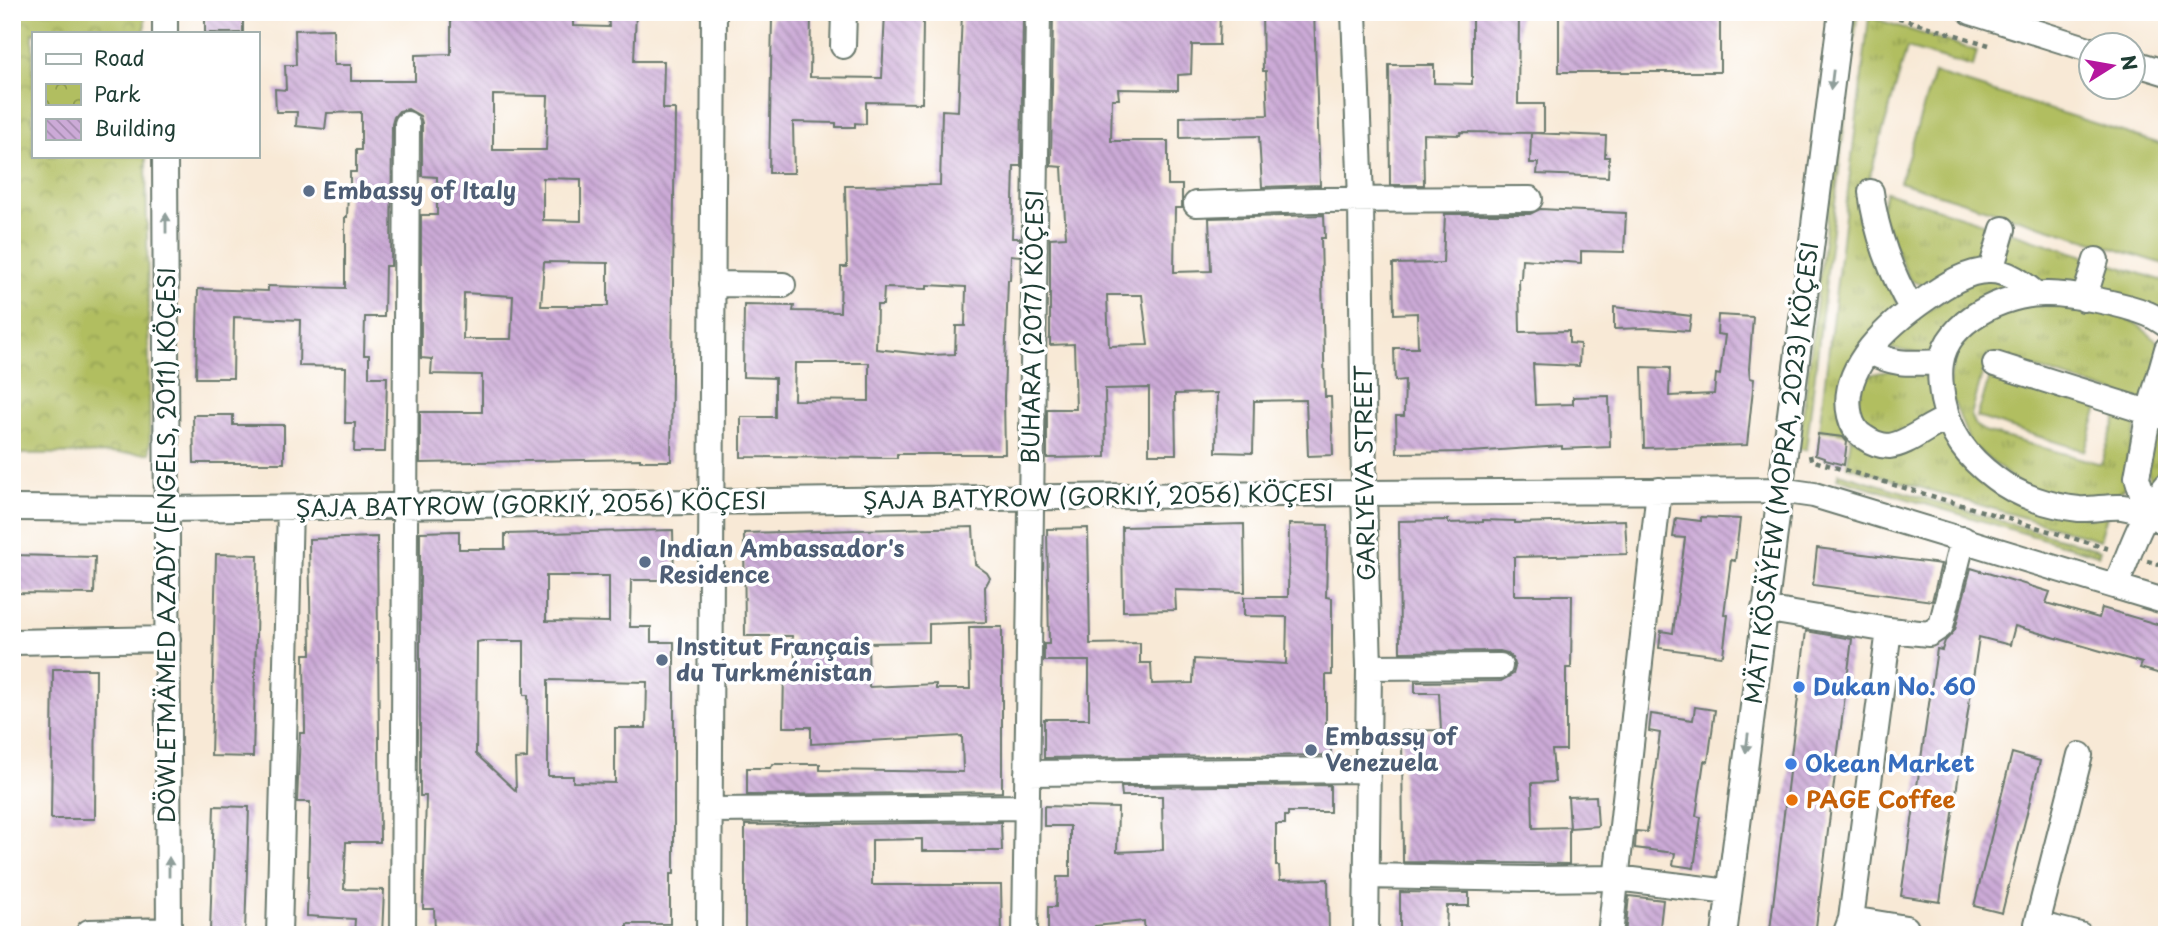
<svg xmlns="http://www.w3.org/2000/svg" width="2179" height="947" viewBox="0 0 2179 947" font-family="'Playpen Sans',sans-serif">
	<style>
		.grass { fill: url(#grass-tufts); stroke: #687e4a; stroke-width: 2 }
		.park { fill: url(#park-crowns); stroke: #687e4a; stroke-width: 2 }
		.pitch { fill: #b1be60; stroke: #687e4a; stroke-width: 2 }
		.building { fill: url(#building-back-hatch); fill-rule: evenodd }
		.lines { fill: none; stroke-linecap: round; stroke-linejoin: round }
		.minor-casing { stroke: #6b796d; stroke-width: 28 }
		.path { stroke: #6b796d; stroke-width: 4.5; stroke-dasharray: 5 5; stroke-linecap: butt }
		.minor { stroke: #fff; stroke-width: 24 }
		.oneway { fill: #8f9e9a }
		.service-dot { fill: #5c6f8a; stroke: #fff; stroke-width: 2.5 }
		.shop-dot { fill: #3f7fe0; stroke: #fff; stroke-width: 2.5 }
		.food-dot { fill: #e8710a; stroke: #fff; stroke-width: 2.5 }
		.labels { text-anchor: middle; stroke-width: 7; stroke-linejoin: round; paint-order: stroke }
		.service-label { font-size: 23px; font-weight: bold; fill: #4e5e75; stroke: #fff; text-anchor: start }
		.street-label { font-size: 23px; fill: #1f3d34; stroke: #fff }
		.shop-label { font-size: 23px; font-weight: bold; fill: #366cbe; stroke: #fff; text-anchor: start }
		.food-label { font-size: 23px; font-weight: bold; fill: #c56008; stroke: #fff; text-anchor: start }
	</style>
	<defs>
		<pattern id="grass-tufts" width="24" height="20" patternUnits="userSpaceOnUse" patternTransform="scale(1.75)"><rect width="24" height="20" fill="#b1be60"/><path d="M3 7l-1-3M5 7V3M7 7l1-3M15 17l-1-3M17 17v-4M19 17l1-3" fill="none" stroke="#8f9c50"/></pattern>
		<pattern id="park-crowns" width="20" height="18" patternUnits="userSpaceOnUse" patternTransform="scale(1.75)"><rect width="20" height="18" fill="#b1be60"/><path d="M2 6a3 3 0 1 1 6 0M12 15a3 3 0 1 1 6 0" fill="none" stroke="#8f9c50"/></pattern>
		<pattern id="building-back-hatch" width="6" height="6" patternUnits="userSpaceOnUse" patternTransform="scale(1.75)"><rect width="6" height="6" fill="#ccaad7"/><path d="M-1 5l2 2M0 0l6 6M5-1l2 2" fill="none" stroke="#a58caf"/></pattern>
	</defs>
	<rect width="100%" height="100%" fill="#fff"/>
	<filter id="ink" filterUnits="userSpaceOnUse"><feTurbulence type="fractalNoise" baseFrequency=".0143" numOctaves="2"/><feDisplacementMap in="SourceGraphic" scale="14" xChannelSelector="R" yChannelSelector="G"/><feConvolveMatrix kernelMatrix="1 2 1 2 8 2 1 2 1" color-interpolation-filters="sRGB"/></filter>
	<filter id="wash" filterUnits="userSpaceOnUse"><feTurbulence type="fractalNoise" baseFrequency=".00686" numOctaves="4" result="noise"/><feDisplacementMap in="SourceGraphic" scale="28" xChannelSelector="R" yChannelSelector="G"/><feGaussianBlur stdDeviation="1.57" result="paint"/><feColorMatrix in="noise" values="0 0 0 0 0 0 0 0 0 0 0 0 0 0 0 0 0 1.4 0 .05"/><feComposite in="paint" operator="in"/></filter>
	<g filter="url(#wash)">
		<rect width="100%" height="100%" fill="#f8e9d6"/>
		<path class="grass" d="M1851 16 1857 17 1806 450 1799 449Z
			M1869 17 1977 51 1973 67 1907 48 1860 210 1868 217 1899 307 1871 336 1849 434 1819 430Z
			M1886 192 1998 228 1987 264 1930 288 1909 279 1880 212Z
			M2007 231 2090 258 2080 293 2053 288 1997 265Z
			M2101 261 2167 282V312L2095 295Z
			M1981 275 2014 287 1934 356 1891 349 1889 337Z
			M2047 301 2118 314 2137 324 2157 341 2160 352 2146 402 1988 354 1971 415 1976 426 1986 432 2101 464 2118 412 2138 421 2127 461 2124 488 2110 501 2086 504 2024 488 1970 444 1948 386 1958 342 1986 316Z
			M1927 369 1936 411 1896 438 1862 429C1861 418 1856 394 1859 384 1864 368 1913 370 1927 369Z
			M1941 428 1990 481 2107 515 2100 540 1847 466 1851 437 1862 443Z
			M2156 428 2167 431V472L2154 483 2150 482 2147 467Z
			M1839 473 2100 550 2098 555 1837 478Z"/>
		<path class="park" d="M12 12H145V33H33V156H146L150 453 12 454Z"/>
		<path class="pitch" d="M1934 73 2167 146V254L2164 264 1900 182Z
			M1992 370 2099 404 2085 451 1977 417Z"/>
		<g id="blocks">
			<path class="building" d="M205 12H243V33H205Z
				M480 12H573V26L609 27 608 12H636L634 61H664L663 109H675L671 461H640V459L420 463V412H482V375L431 374 432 359 421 358V215H437V177L422 176V123L420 116 408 109 399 111 394 117 392 124 391 266H385L384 317H365L364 355H369V377H387L385 452H354L355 423H345L346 367 299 366 300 320 234 317 233 378H196L198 289 268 291V286L345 288V217H347L348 194H350V172H356V150H361V112L327 113 325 129 296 126 297 112H276L275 89 286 90 285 65H296L295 30 333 29 334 65H351V81H415V55L451 54V15H480ZM493 95 548 96 546 150H493ZM543 178 581 179V221L543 220ZM544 262 608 263V306H541ZM464 293 513 296 511 339H463Z
				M792 12H811L810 77 882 78 885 12 904 13V19H923L922 103 866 102V124L855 123V127H836V123L793 122 794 173H769L772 17H792Z
				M1053 12H1220L1219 45H1192L1191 74 1178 75V90L1118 89 1119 99H1112L1111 141H1168V185H1182V208H1175L1174 272 1211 271 1209 218 1324 215 1325 238H1321L1325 397H1331L1333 455 1308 456 1306 400 1254 401 1253 453 1216 452 1217 393 1175 394 1176 454H1149V388L1105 389 1106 457 1047 458V409H1076L1074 344 1050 345V238L1066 237 1062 167 1051 166ZM1107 295H1142L1148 345 1109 346Z
				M1262 12H1314L1320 185 1262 187 1259 136 1180 138V117L1268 115 1266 71H1263Z
				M1472 12 1519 13 1518 104H1544V133L1461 132 1460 135 1423 134 1424 185H1390L1389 65H1434V83L1472 84Z
				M962 13 1023 16 1021 166H1014L1012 238H1020V256L1011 255 1010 280H1008L1004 397 1005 454H897V458L741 457V417H775V378L743 377 744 305 794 306 793 311 840 312 841 267H847L845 186 940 185 942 110 958 111ZM927 285 966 287 965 326H956L955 354 931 355 876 349 877 305H883L884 288 927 289ZM795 363H869V401L794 400Z
				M1559 13 1720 14V72H1559Z
				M1531 133 1606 136 1605 157H1609L1608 177 1537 174 1538 163H1530Z
				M1540 209 1626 213 1624 252 1581 251V263L1522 259 1521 279H1519L1520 332 1569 331V343L1580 344 1579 366 1533 364 1535 405 1573 404V397L1609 396 1610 447 1562 449V446L1470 452 1397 453 1396 416H1404L1405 380 1395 381 1394 348H1418L1417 313 1394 314 1393 264 1443 263 1445 214H1530Z
				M1614 307 1691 316 1689 331 1645 328 1614 329Z
				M1718 315 1753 317 1749 369 1750 378 1754 379 1747 445 1644 448 1642 367 1670 368 1669 396 1714 394 1716 374 1720 375 1725 335 1717 334Z
				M193 415H233V425H284V463H194Z
				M1818 434 1843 437 1847 442 1844 465 1825 460 1824 458 1815 455Z
				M1701 517 1740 519 1735 561 1731 560 1724 614 1728 615 1723 655 1721 656 1659 648 1661 631 1673 633 1685 538 1673 537 1676 518 1701 521Z
				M1448 520V523L1483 522V520L1515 521V523L1625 520 1627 554 1514 557V595H1572L1571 668H1566V750H1552L1555 782 1532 783 1533 828 1569 827V864L1403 862 1402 731 1441 730 1439 693H1415V682L1501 681 1513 674 1515 667 1512 658 1507 653 1500 651 1400 652 1399 521Z
				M1244 524 1245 592 1175 590 1176 610 1123 611 1122 527Z
				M1289 524 1328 525 1326 597 1332 598V675H1326V737L1331 738V755L1044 758V719H1089V661H1044V644H1049L1047 529 1088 528 1090 644 1140 643V663H1151L1152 684 1193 683 1194 659 1286 664 1287 617 1244 616V597H1288Z
				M973 527 975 564 987 573 990 578 985 587 986 622 929 624V642L868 643 869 687 936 684V689H970L969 627H1002V792L747 795V768H770L774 764H820V770L963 772 962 736 811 744V727H783L784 672H797L792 636H745L744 533Z
				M673 530 674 580H631L630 627H651V642H674V874H670V924H627V935H529V928L435 930 434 909H423L426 796H420V532L459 531V549H505V534ZM546 576H609V622L546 621ZM482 641H524V695H528L527 758 515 759 516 791 476 754 477 642ZM548 680 647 682 646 728H615V783L573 782V776H548Z
				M377 537 380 842H346L344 889 384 890 382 935H354L355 919 307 916 310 802H297L300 733H305L304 654H311L309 539Z
				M1817 548 1941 564 1932 601 1813 585Z
				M216 554 258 555 253 757 211 756Z
				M12 555 95 557 94 594 12 593Z
				M1971 568 2050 592 2046 603 2099 618 2102 608 2167 627V665L2164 675 2140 668 2142 663 2015 626 2010 645 1979 637 1940 902 1901 896 1937 649 1942 650 1945 641 1955 630Z
				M1806 631 1852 639 1815 935 1770 930Z
				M53 669H96L95 819H51Z
				M1695 707 1715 710 1708 762 1704 761 1696 816 1701 817 1694 868 1673 865 1675 853 1635 848 1636 831 1647 832 1660 733 1649 731 1651 714 1693 720Z
				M2012 753 2040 761 2002 913 1974 906Z
				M1330 785V812H1288V816H1285V824H1276V866H1279L1280 880 1328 879 1329 935H1145L1144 921 1095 926V935H1048V907H1056L1057 877H1070V826H1044V806L1118 808 1117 852 1163 850 1162 796H1122L1121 787Z
				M1596 796 1598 826 1570 828 1568 797Z
				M214 806 249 807 245 933 210 932Z
				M1001 822 1002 851H922V839L872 840V885H1001L1002 935H971V930L914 931V935H745V825Z
				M1400 892 1469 893V906H1447L1446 932H1400Z
				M1629 896 1663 900 1659 935H1625Z"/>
		</g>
	</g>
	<g filter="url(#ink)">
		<use href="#blocks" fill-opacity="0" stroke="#6b796d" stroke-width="2"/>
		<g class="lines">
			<g class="minor-casing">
				<path id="minor" d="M165 12V33
					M1354 12 1361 200 1364 493 1369 667 1366 935
					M1971 12 2092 50
					M843 46 844 12
					M2134 63 2167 73
					M165 156 169 935
					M1871 192C1876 232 1891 274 1912 309
					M1196 204 1315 200 1530 199
					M1991 270 2003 229
					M712 284 783 285
					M2084 299 2096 260
					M2167 325C2161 321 2155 317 2148 314 2124 304 2069 293 2044 294 2005 294 1947 320 1941 363 1939 375 1941 389 1943 400 1950 435 1967 457 1995 478 2018 496 2050 506 2079 509 2093 510 2107 506 2122 507 2138 509 2153 516 2167 523
					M1869 351C1894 366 1912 363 1941 362
					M1995 364 2167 418
					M1947 419C1928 425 1909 444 1889 446 1881 446 1871 442 1864 437 1856 432 1852 425 1850 416 1838 367 1892 322 1927 298 1944 286 1968 270 1990 271 2008 271 2023 283 2036 294
					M12 508 167 509 1364 493 1779 490 1814 495 2167 602
					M2148 514 2137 477 2149 412 2167 349
					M2116 586C2130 552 2142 513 2167 485
					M1764 609 1889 630 1929 634 1941 626 1963 539
					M12 642 168 639
					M1369 667 1500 666
					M2080 755 2037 924 2080 935
					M1027 773 1367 770
					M709 810 1026 807
					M1366 876 1533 879 1617 878 1729 892
					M1851 919 1906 928
					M89 935V932L169 930
					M279 935 290 508
					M403 935 407 124
					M709 935 714 12
					M1025 935 1038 12
					M1610 935 1659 490
					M1724 935 1841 12
					M1845 935 1851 919 1889 630"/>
			</g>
			<path class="path" d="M1879 12 1989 45
				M1810 455 1811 460 2109 549
				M2147 561 2167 566"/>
			<use href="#minor" class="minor"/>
		</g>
		<defs><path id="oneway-solid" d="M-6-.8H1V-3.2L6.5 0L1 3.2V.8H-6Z" transform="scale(1.75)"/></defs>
		<g class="oneway">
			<use href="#oneway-solid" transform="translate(1832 80) rotate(97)"/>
			<use href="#oneway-solid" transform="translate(166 223) rotate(-90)"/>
			<use href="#oneway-solid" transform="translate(1747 743) rotate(97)"/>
			<use href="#oneway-solid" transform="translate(169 867) rotate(-90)"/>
		</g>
	</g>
	<g class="service-dot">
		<circle cx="309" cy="191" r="7"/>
		<circle cx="645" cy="562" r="7"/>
		<circle cx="662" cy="660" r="7"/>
		<circle cx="1311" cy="750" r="7"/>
	</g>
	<g class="shop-dot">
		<circle cx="1799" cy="687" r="7"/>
		<circle cx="1791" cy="764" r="7"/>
	</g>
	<circle class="food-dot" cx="1792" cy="800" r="7"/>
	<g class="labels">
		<g class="service-label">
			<text x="323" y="199">Embassy of Italy</text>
			<text x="659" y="557">Indian Ambassador's<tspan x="659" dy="26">Residence</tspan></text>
			<text x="676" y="655">Institut Français<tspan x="676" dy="26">du Turkménistan</tspan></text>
			<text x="1325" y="745">Embassy of<tspan x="1325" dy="26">Venezuela</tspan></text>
		</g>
		<g class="street-label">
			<text transform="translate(1033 327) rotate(-89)" y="8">BUHARA (2017) KÖÇESI</text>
			<text transform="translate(1365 473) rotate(-91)" y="8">GARLYEVA STREET</text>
			<text transform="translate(1782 473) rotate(-83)" y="8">MÄTI KÖSÄÝEW (MOPRA, 2023) KÖÇESI</text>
			<text transform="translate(1098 497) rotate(-1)" y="8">ŞAJA BATYROW (GORKIÝ, 2056) KÖÇESI</text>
			<text transform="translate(531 505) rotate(-1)" y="8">ŞAJA BATYROW (GORKIÝ, 2056) KÖÇESI</text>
			<text transform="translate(167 545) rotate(-90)" y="8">DÖWLETMÄMED AZADY (ENGELS, 2011) KÖÇESI</text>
		</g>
		<g class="shop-label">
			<text x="1813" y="695">Dukan No. 60</text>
			<text x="1805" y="772">Okean Market</text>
		</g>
		<g class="food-label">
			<text x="1806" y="808">PAGE Coffee</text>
		</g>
	</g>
	<rect width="2179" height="947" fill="none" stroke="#fff" stroke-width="42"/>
	<rect x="32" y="32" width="228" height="126" fill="#ffffff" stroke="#a5b1ae" stroke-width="2"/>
	<rect x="46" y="54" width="35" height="10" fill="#ffffff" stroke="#a5b1ae" stroke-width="2"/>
	<text x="94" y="66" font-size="21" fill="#1f3d34">Road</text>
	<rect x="46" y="84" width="35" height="21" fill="url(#park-crowns)" stroke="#a5b1ae" stroke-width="2"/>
	<text x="94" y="102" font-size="21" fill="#1f3d34">Park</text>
	<rect x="46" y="119" width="35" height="21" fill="url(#building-back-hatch)" stroke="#a5b1ae" stroke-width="2"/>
	<text x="94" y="136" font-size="21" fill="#1f3d34">Building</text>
	<g transform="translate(2112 66) rotate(79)"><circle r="33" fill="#ffffff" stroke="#a5b1ae" stroke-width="2"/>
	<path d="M0-5L12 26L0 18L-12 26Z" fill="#b5179e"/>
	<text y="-10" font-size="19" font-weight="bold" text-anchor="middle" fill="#1f3d34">N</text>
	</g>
</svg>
